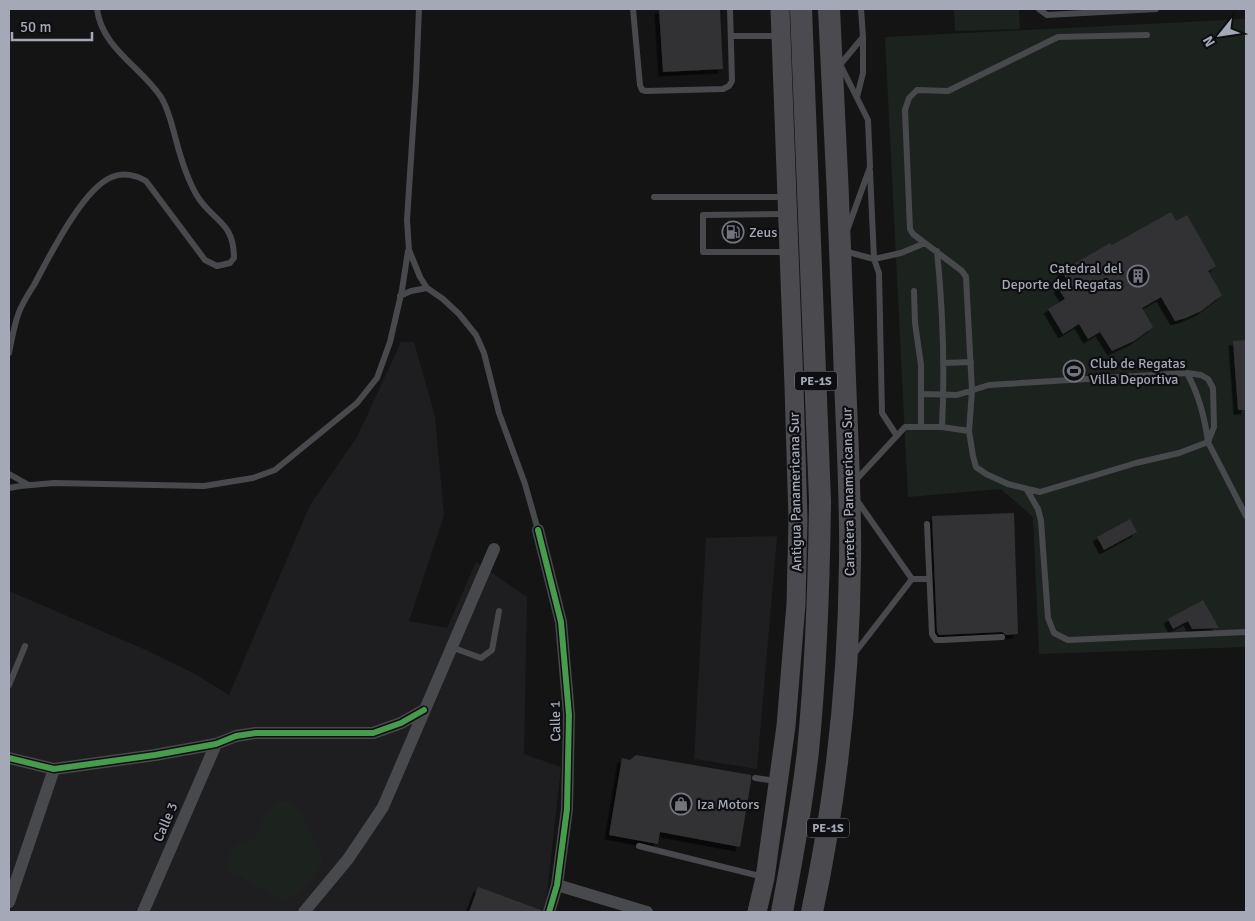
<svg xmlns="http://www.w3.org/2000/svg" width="1255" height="921" viewBox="0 0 1255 921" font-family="Signika,sans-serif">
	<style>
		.built { fill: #1e1e20 }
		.green { fill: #1c231e }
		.building { fill: #323234; filter: url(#shadow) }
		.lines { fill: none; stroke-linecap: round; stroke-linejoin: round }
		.lane { stroke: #48494d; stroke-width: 6 }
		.street { stroke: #48494d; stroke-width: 12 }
		.primary { stroke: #4b4b4f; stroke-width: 19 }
		.highway { stroke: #4a4a4f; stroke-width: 22 }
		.cycleway-casing { stroke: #0e0e10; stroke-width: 9 }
		.cycleway { stroke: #469c4c; stroke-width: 6 }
		.labels { text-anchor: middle; stroke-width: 4.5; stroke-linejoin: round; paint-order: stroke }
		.shield { fill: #0e0e10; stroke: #777a85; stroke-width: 1 }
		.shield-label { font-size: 12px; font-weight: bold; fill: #a4a8b7 }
		.poi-label { font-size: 14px; fill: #a4a8b7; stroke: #0e0e10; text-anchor: start }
		.street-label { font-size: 14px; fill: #a4a8b7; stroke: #0e0e10 }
	</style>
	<defs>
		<filter id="shadow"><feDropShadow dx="-4.5" dy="4.5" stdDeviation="0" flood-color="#0009"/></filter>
	</defs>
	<rect width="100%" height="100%" fill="#141414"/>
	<path class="built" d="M401 342H414L435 416 444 515 409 621 447 628 476 562 527 597 524 754 561 767 545 912H9V591L146 650 195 674 229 695 310 505 357 437Z
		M777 536 757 769 694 759 706 538Z"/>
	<path class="green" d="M954 9H1019L1020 29 955 31Z
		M1246 19V647L1039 654 1033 517 1001 489 908 497 885 37Z
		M282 802C288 801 292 803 296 807 302 814 322 852 322 860 321 872 297 897 286 900L281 899 228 870C224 861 228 851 236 846 242 842 249 844 254 839 258 836 257 832 259 828 262 818 272 806 282 802Z"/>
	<path class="building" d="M659 9H720L723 69 663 72Z
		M1171 212 1176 221 1187 215 1216 266 1208 271 1222 295 1201 311 1186 318 1175 321 1161 297 1142 308 1153 327 1134 341 1112 351 1100 332 1088 339 1079 324 1063 334 1048 309 1065 299 1058 288 1068 282 1062 271 1110 243 1112 245Z
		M1246 340V410H1238L1233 341Z
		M1014 513 1018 634 1006 635 1002 632 939 635 937 632 932 516Z
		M1130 519 1137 532 1104 550 1097 537Z
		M1203 600 1219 628 1192 629 1188 621 1173 629 1168 619Z
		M636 755 751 775V781L740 847 660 832 658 844 609 835 622 758 630 760Z
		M478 887 541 910V912H469Z"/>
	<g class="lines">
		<path class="lane" d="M419 9 416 82 407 220 409 250 420 277 427 288 443 299 459 314 476 335 484 353 499 413 525 484 538 530
			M633 9 640 85 642 90 646 91 723 89 729 86 732 81 730 9
			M1039 9 1047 15 1156 9
			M731 36H780
			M840 64 868 120 870 167 848 228
			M839 66 863 37 861 9
			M857 97 863 73V37
			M870 171 874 259 901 253 925 243
			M654 197H784
			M787 214 703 215V252H788
			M844 251 874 259 879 273 882 413 897 436
			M937 251C943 310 945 368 942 427
			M914 291 915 323 921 365V427
			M400 296 411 291 427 288
			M9 353C12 339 14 325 19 312 23 302 29 293 34 285 49 257 83 188 112 177 123 172 136 175 146 181L205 260 217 266 230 263 234 258C234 220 211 221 196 194 187 178 181 159 176 140 172 126 169 110 161 97 140 66 102 48 97 9
			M943 363 971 362
			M1187 373 1201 375 1208 379 1213 388 1214 427 1208 442 1246 516
			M969 431 972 391 966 277 962 271 913 234 910 229 905 110 909 98 917 90 948 91 1058 37 1147 35
			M9 474 27 484
			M855 481 905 427H942L969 431 973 456 976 467 986 474 1008 484 1040 492 1136 463 1179 453 1208 442C1205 419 1198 393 1187 373L989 385 957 395 922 394
			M9 488 20 486 54 483 204 486 253 478 275 470 357 403 377 378 390 342 402 290 408 251
			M1027 490 1038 509 1041 521 1048 618 1054 633 1068 640 1246 632
			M927 524 932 634 936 640H942L1002 637
			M912 579H929
			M451 647 481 658 492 650 499 611
			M854 654 912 579 856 499
			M9 685 25 646
			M755 778 777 781
			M639 846 764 877"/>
		<path class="street" d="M538 530 561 622 569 715 567 809 557 885 549 912
			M9 758 54 769 155 755 216 744 236 736 256 733H373L401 723 424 710
			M557 885 647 912
			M9 902 54 769
			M143 912 216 744
			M304 912 348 859 383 807 494 549"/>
		<path class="primary" d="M757 912 765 878 786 726 796 604 798 520 794 386 780 9"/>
		<path class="highway" d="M782 912C792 859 802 805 808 751 816 668 819 585 820 501L801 9
			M812 912C837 795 849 679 850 560 851 490 846 420 844 350 840 236 835 123 829 9"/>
		<g class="cycleway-casing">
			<path id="cycleway" d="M538 530 561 622 569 715 567 809 557 885 549 912
				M9 758 54 769 155 755 216 744 236 736 256 733H373L401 723 424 710"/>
		</g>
		<use href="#cycleway" class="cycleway"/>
	</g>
	<defs>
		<g id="fuel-ring" transform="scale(1.125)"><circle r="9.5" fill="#0e0e10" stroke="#72747e" stroke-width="1.5"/><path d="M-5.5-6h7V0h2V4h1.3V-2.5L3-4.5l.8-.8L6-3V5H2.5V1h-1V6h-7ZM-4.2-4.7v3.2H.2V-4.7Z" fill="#72747e"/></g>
		<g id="building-ring" transform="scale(1.125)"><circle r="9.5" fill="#0e0e10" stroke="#72747e" stroke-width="1.5"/><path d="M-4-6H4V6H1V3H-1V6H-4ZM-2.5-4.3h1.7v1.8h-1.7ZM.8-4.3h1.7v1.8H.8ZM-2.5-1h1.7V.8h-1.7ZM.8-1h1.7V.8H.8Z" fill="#72747e"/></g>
		<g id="stadium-ring" transform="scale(1.125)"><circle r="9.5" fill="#0e0e10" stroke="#72747e" stroke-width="1.5"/><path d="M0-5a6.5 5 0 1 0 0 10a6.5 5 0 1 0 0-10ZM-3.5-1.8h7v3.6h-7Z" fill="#72747e"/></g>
		<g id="shop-ring" transform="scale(1.125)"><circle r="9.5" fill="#0e0e10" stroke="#72747e" stroke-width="1.5"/><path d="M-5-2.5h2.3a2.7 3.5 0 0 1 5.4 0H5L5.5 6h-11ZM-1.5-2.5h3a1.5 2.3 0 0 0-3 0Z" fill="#72747e"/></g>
	</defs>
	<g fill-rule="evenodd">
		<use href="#fuel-ring" x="733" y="232"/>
		<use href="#building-ring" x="1138" y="276"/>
		<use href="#stadium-ring" x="1074" y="371"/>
		<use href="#shop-ring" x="681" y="804"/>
	</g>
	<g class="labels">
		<g class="shield">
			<rect x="795" y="371.5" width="42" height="19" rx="4"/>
			<rect x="807" y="818.5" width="42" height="19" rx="4"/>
		</g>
		<g class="shield-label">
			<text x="816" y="385">PE-1S</text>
			<text x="828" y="832">PE-1S</text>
		</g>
		<g class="poi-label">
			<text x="749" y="237">Zeus</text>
			<text x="1122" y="273" text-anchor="end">Catedral del<tspan x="1122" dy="16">Deporte del Regatas</tspan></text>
			<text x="1090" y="368">Club de Regatas<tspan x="1090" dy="16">Villa Deportiva</tspan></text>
			<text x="697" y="809">Iza Motors</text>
		</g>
		<g class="street-label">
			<text transform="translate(795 492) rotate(-91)" y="5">Antigua Panamericana Sur</text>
			<text transform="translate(848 492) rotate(-91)" y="5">Carretera Panamericana Sur</text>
			<text transform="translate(555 721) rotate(-91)" y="5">Calle 1</text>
			<text transform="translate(165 822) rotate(-67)" y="5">Calle 3</text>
		</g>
	</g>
	<rect width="1255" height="921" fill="none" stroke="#a4a8b7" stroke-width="20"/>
	<g transform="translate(1220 35) rotate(240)" stroke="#0e0e10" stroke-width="4" paint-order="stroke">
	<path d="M0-4L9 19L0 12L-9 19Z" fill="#a4a8b7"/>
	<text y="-8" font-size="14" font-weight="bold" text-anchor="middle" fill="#a4a8b7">N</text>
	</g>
	<path d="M12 32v8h80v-8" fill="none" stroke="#a4a8b7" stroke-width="2.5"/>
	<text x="20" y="32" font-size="15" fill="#a4a8b7" stroke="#0e0e10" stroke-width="4" paint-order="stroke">50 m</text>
</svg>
